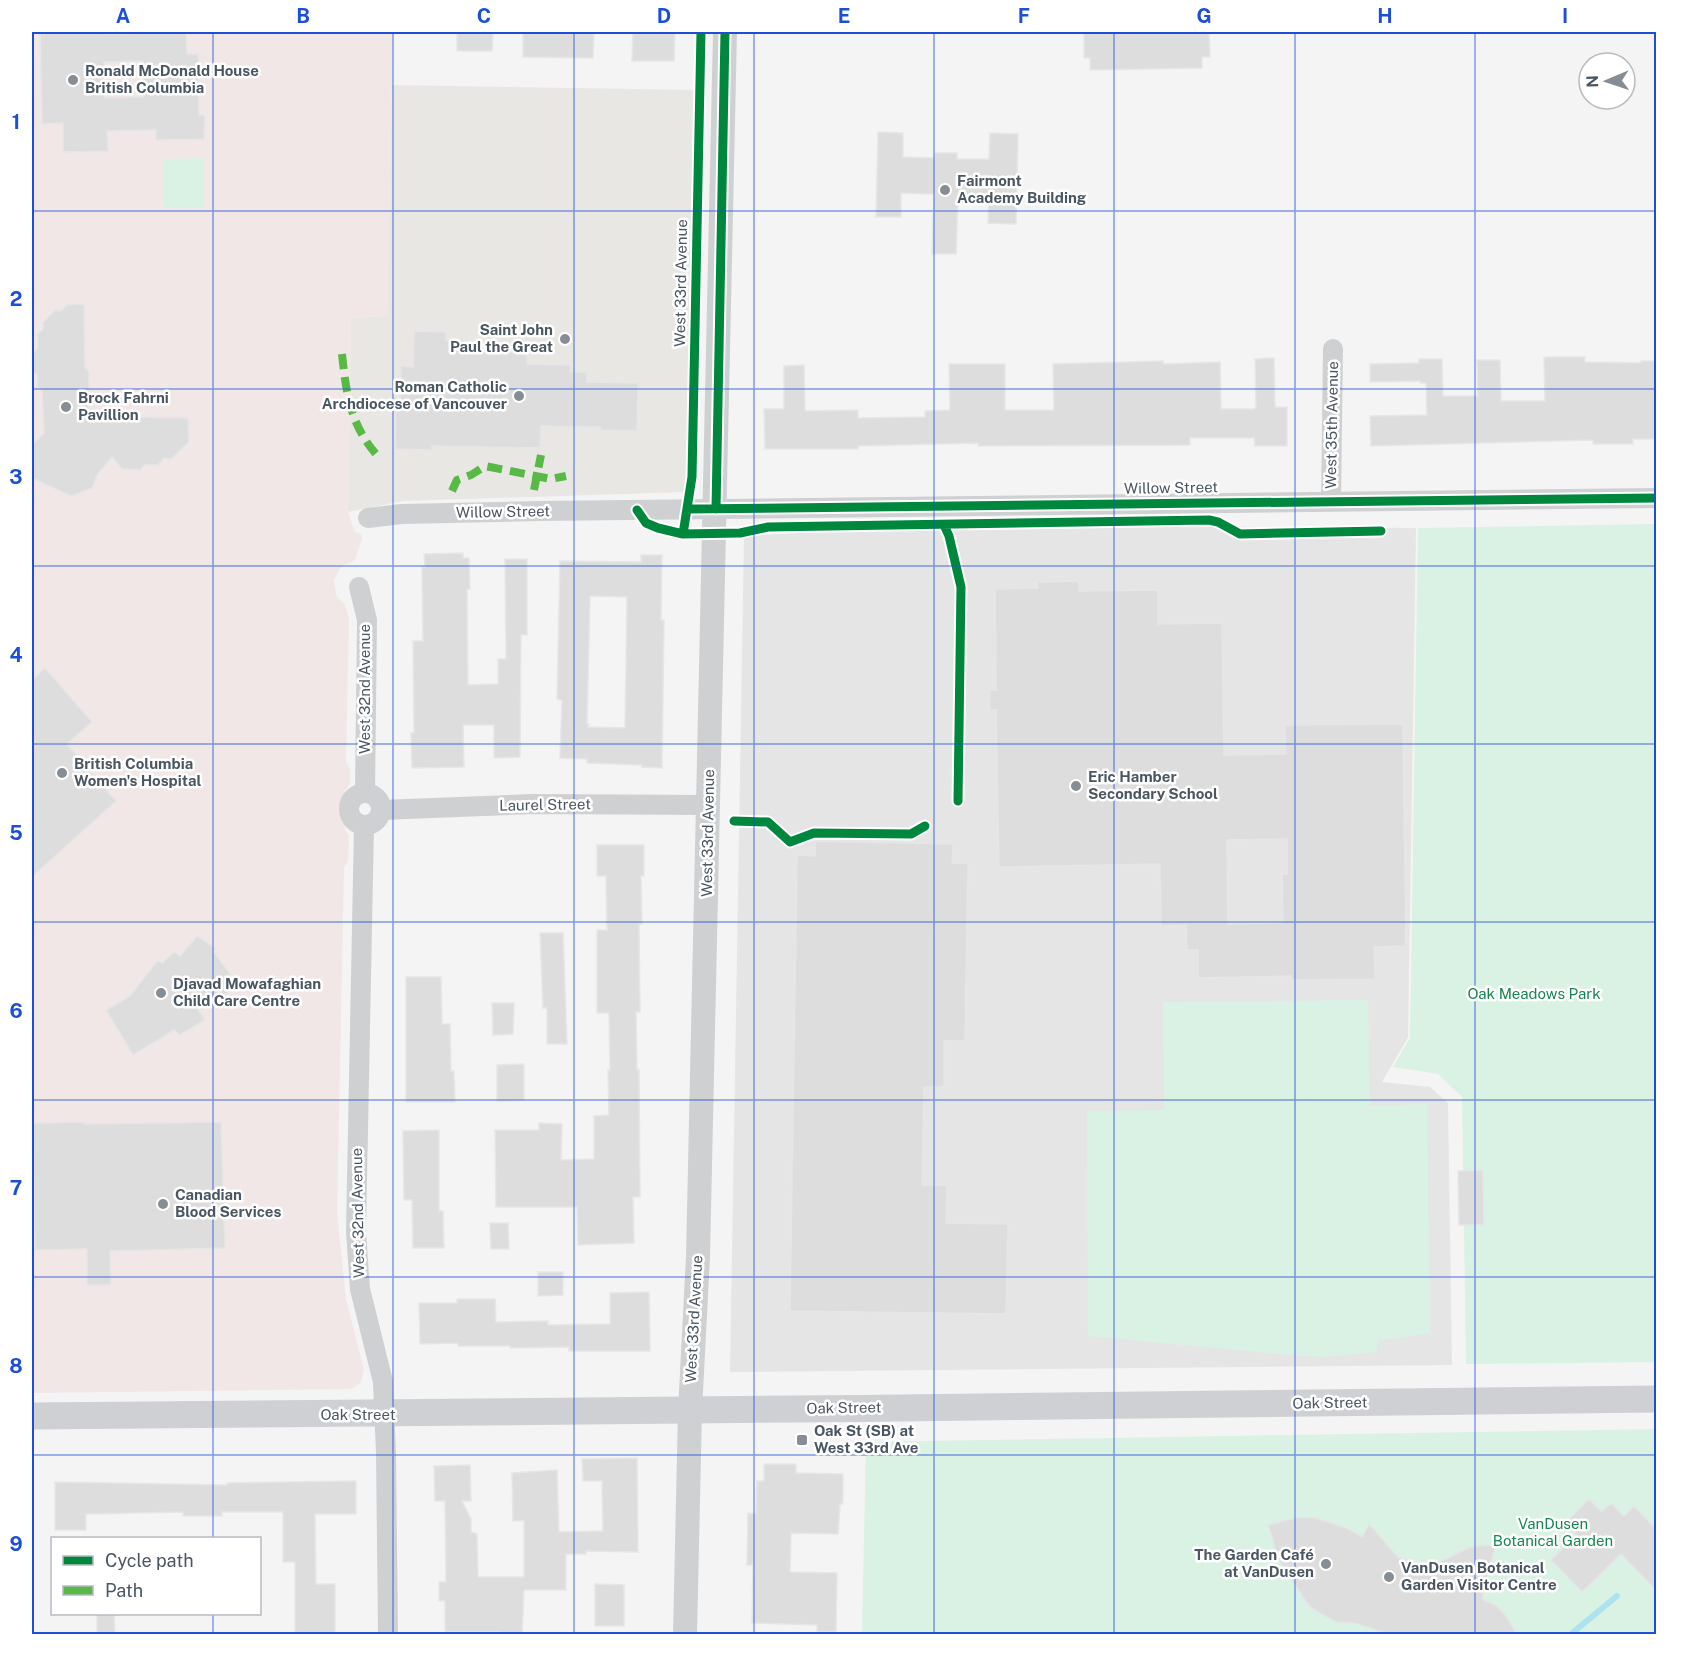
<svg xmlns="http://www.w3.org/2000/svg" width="1688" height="1666" viewBox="0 0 1688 1666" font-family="'Public Sans',sans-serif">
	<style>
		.commercial { fill: #e8e7e3 }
		.education { fill: #e6e5e6 }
		.medical { fill: #f1e7e6 }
		.green { fill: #d9f2e3 }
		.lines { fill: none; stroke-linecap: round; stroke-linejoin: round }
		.stream { stroke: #aee2f0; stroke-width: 6 }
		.building { fill: #ddddde; stroke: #e5e6e7; stroke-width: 1.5; fill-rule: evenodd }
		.minor { stroke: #ced0d2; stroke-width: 20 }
		.tertiary { stroke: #ced0d2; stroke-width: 24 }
		.secondary { stroke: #ced0d4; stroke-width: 27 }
		.quiet { stroke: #58b947; stroke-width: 8; stroke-dasharray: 15 8; stroke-linecap: butt }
		.cycleway-casing { stroke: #fff; stroke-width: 13 }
		.cycleway { stroke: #00873e; stroke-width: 9 }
		.grid { fill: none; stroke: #1d4ed8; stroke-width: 1.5; stroke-opacity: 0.55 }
		.poi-dot { fill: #868d94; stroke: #fff; stroke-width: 2 }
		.labels { text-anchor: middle; stroke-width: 5; stroke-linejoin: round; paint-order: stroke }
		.poi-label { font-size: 15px; font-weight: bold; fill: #4a5661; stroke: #fff; text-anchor: start }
		.street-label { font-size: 15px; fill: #4a5661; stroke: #fff }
		.park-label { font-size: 15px; fill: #17864f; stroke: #fff }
		.neatline { fill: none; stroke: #1d4ed8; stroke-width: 2 }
		.grid-label { font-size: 20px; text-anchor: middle; font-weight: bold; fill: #1d4ed8 }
	</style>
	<rect width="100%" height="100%" fill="#f4f4f4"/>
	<path class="commercial" d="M392 85 699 90 685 492 403 501 348 512 351 318 387 316Z"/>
	<path class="education" d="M944 525 1416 528 1408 1037 1382 1082 1430 1087 1448 1103 1452 1365 730 1372 744 536Z"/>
	<path class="medical" d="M32 32H393L387 316 351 318 348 512 355 532 361 534 362 539 355 560 341 567 334 580 336 595 345 605 349 618 346 761 350 769V783L345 791V829L349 836 348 861 344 868 337 1213 346 1299 364 1370 361 1382 352 1389 32 1393Z"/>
	<path class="green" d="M203 158 204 207H164L163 159Z
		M1656 524V1362L1466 1364 1462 1097 1438 1074 1393 1067 1410 1038 1418 528Z
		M1368 1000 1370 1106 1427 1104 1430 1333 1378 1341 1376 1352 1325 1357 1300 1356 1088 1336 1087 1111 1164 1110 1163 1002Z
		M1656 1429V1634H862L866 1442Z"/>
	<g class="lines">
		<path class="stream" d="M1571 1634 1617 1596"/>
	</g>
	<path class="building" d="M40 32H107V34L186 32 187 54H198L199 115H205L204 139 156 140V130L107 131 108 151 63 152V123L42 124ZM143 61 144 97 105 98 104 62Z
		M457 32H493L492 51H457Z
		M523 32H594L593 58 523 57Z
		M633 32H675L674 61H632Z
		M1084 32H1209L1210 57H1202V68L1090 70V58H1084Z
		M878 132 903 133V157L934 158 935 153H957V159H989L990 133 1018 134 1016 224 988 223 989 198 958 197 956 254H932L934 194 901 193V217H876Z
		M84 304 85 367 89 372V413L121 412 126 417 188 418 189 442 171 459 164 458 158 465H145L140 470 122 469 112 457 97 475 92 488 71 496 32 478V445L44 433 42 391 37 387V375L33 371V353L38 348 37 335 43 329V322L55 310 61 311 67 305Z
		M414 331 446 332V340L468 341V351L527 352V364L571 365V372H587V382L638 383 637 431 600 430V427L541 426 540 448 432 446V450L395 449 396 409H400L401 366 413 367Z
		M1544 357H1585V362L1641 363V361H1656V439H1633V444H1593V440L1371 446 1370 416 1427 415 1426 383H1420V381L1370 382V364L1419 363V359H1442L1443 396H1478L1477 360H1500L1501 401H1545Z
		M1274 358 1275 407H1287V446H1255L1254 438H1190V445L978 446V443L858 446V449H765L764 409H784V366L804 365 805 411 858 410V418L925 417V411L950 410 949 364H1005V410H1054L1053 364 1163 361V364L1220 362 1221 409H1254L1256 407 1255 359Z
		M463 553V558H469L470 589H467L468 685 498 684V659H506L505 559H527V635H521L520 757 494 758V725H463L464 767 412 768 411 733H414L413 641H423L422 567H425L424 554Z
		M641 555H662L661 620H664L662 768 642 767V765L587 763V759L560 758 562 700 557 699 560 561 641 562ZM590 596 627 597 625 728 588 727 589 724H587Z
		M1079 581V591L1158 590V624L1222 623 1224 755 1286 754 1285 725 1403 724 1406 946 1374 947 1375 979 1291 980V976L1198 978V950H1187L1186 925 1161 926 1160 864 999 867 996 710H990L989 690H996L995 589 1038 588 1037 582ZM1287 839V874H1282L1283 923 1228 924 1227 840Z
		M45 668 92 722 67 744 116 801 32 877V680Z
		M815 841 953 844 952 863H968L965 1041H944V1087H924L922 1185H947L946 1223 1008 1224 1006 1314 790 1311 797 855 815 856Z
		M597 845H644V876H641L642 924H639L640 1012H636L637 1070H639L640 1197H633L634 1243 578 1245 577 1207H496L495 1130H539V1123L562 1124 561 1160 594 1159V1116L609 1115 608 1070H610L609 1013H597V930H607L606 876H597Z
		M540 933H563L567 1044H547V1008H543Z
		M197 936 215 948 213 951 236 982 220 1002 188 995 205 1020 180 1035 174 1030 133 1055 106 1010 130 996 158 960 162 963 174 952 180 956Z
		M406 977H441L442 1024H450L451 1071H454L455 1102H406Z
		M492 1003H514L513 1034 493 1035Z
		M524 1064V1100L497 1101V1065Z
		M85 1122V1124L221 1122 225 1248 110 1251 111 1285H87V1249L35 1250 33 1123Z
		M439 1130V1211H443L444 1248H413L412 1200H404L403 1131Z
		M1483 1170 1484 1225H1459L1458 1171Z
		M490 1223H508L509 1249H491Z
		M538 1272H563V1295L538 1296Z
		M649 1292 650 1351H569V1347L510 1348V1346H458V1343L420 1344 419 1303H457V1299H495L496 1322 548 1321V1325L610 1324V1293Z
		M637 1458 638 1552 586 1551V1554H566V1590H524L522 1635H501V1632H445V1601H439V1582H446L445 1501H435L434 1466 470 1465 471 1501H462L471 1519V1532L477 1534 478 1577H524V1521H513L512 1473 557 1470 559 1532 603 1531 602 1481H583L582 1459Z
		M764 1464H796V1473L843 1474V1504H840L838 1534 791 1533 790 1572 837 1573 836 1632H817V1625L752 1623 753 1565H747L748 1513 756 1514 757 1481H764Z
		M356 1481V1514H315L316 1584H335V1634H295V1562H283V1512H222V1516H183V1512L86 1514V1530H55V1482L227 1485V1483Z
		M1589 1499 1602 1512 1611 1503 1624 1516 1634 1506 1656 1529V1590L1621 1554 1582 1592 1551 1560 1576 1535 1565 1523Z
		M1299 1517 1316 1518 1347 1528 1362 1537 1369 1524 1399 1558 1423 1564 1442 1561 1470 1547 1484 1545 1496 1546 1487 1575 1488 1578 1482 1599 1497 1606 1506 1616 1517 1635H1392L1354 1623 1336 1622 1323 1615 1309 1606 1280 1563 1268 1525Z
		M595 1584 624 1585V1626H595Z
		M97 1614H114L115 1635H97Z"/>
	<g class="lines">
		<path class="minor" d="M1331 502 1333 349
			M368 518 401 514 539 511 1656 498
			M359 587 367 620 365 793
			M349 809a16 16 0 1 1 32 0a16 16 0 1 1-32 0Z
			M381 810 533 804 709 805
			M364 825 356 1231 360 1289 383 1382 386 1453 388 1634"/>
		<path class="tertiary" d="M685 1634 690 1411 698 1257 725 32"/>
		<path class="secondary" d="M32 1416C573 1414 1115 1404 1656 1399"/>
		<path class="quiet" d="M342 354C346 392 350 424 376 454
			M534 490 541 455
			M452 491 457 480 471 475 485 466 551 479 566 476"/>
		<g class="cycleway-casing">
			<path id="cycleway" d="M687 509 1656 498
				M716 509 725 32
				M637 510 646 523 658 528 683 534 740 533 768 527 1209 520 1218 522 1240 534 1381 531
				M944 525 949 536 961 587 958 801
				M683 534 692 477 701 32
				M734 821 768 822 790 842 814 833 911 834 925 826"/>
		</g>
		<use href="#cycleway" class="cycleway"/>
	</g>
	<path class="grid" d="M213 32V1538M393 32V1634M574 32V1634M754 32V1634M934 32V1634M1114 32V1634M1295 32V1634M1475 32V1634M32 211H1656M32 389H1656M32 566H1656M32 744H1656M32 922H1656M32 1100H1656M32 1277H1656M32 1455H1656M213 1614V1634"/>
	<g class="poi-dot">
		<circle cx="73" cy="80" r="6"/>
		<circle cx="945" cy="190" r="6"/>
		<circle cx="565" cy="339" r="6"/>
		<circle cx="519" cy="396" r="6"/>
		<circle cx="66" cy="407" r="6"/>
		<circle cx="62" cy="773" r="6"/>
		<circle cx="1076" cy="786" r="6"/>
		<circle cx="161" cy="993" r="6"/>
		<circle cx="163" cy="1204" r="6"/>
		<rect x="796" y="1434" width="12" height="12" rx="3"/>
		<circle cx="1326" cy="1564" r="6"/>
		<circle cx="1389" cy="1577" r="6"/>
	</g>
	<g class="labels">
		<g class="poi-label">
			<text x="85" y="76">Ronald McDonald House<tspan x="85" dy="17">British Columbia</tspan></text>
			<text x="957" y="186">Fairmont<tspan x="957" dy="17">Academy Building</tspan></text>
			<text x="553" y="335" text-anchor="end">Saint John<tspan x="553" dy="17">Paul the Great</tspan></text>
			<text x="507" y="392" text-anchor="end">Roman Catholic<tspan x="507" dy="17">Archdiocese of Vancouver</tspan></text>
			<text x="78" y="403">Brock Fahrni<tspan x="78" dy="17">Pavillion</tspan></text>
			<text x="74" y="769">British Columbia<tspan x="74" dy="17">Women's Hospital</tspan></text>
			<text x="1088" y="782">Eric Hamber<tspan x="1088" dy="17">Secondary School</tspan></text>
			<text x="173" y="989">Djavad Mowafaghian<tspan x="173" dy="17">Child Care Centre</tspan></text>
			<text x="175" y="1200">Canadian<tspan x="175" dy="17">Blood Services</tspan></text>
			<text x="814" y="1436">Oak St (SB) at<tspan x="814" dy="17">West 33rd Ave</tspan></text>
			<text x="1314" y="1560" text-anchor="end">The Garden Café<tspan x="1314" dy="17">at VanDusen</tspan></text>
			<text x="1401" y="1573">VanDusen Botanical<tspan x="1401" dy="17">Garden Visitor Centre</tspan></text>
		</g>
		<g class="street-label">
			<text transform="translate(681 283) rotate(-89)" y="5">West 33rd Avenue</text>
			<text transform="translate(1332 425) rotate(-89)" y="5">West 35th Avenue</text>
			<text transform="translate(1171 488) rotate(-1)" y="5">Willow Street</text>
			<text transform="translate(503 512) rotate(-1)" y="5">Willow Street</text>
			<text transform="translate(365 689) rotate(-90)" y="5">West 32nd Avenue</text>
			<text transform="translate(545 805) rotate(-1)" y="5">Laurel Street</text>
			<text transform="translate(708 833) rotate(-89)" y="5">West 33rd Avenue</text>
			<text transform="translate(358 1213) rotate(-91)" y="5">West 32nd Avenue</text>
			<text transform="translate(694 1319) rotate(-87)" y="5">West 33rd Avenue</text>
			<text transform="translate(1330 1403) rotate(-1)" y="5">Oak Street</text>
			<text transform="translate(844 1408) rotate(-1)" y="5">Oak Street</text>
			<text x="358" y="1420">Oak Street</text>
		</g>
		<g class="park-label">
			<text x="1534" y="999">Oak Meadows Park</text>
			<text x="1553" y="1529">VanDusen<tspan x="1553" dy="17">Botanical Garden</tspan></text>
		</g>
	</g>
	<rect width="1688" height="1666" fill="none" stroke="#ffffff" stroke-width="66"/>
	<rect x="51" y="1537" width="210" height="78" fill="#ffffff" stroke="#b7bbc0" stroke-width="1.5"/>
	<rect x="63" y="1556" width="30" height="9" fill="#00873e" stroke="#b7bbc0" stroke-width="1.5"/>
	<text x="105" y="1567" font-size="18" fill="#4a5661">Cycle path</text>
	<rect x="63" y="1586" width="30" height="9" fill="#58b947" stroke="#b7bbc0" stroke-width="1.5"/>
	<text x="105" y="1597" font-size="18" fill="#4a5661">Path</text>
	<g transform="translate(1607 81) rotate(268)"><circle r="28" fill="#ffffff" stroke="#b7bbc0" stroke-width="1.5"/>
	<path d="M0-4.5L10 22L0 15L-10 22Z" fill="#868d94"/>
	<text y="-9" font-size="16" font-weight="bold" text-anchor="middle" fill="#4a5661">N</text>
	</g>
	<rect x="33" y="33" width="1622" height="1600" class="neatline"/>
	<g class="grid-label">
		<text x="123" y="23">A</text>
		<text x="303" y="23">B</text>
		<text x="484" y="23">C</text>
		<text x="664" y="23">D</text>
		<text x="844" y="23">E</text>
		<text x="1024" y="23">F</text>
		<text x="1204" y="23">G</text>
		<text x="1385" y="23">H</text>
		<text x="1565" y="23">I</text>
		<text x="16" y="129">1</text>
		<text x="16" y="306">2</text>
		<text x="16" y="484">3</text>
		<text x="16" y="662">4</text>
		<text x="16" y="840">5</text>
		<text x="16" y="1018">6</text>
		<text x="16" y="1195">7</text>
		<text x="16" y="1373">8</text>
		<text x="16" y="1551">9</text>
	</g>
</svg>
